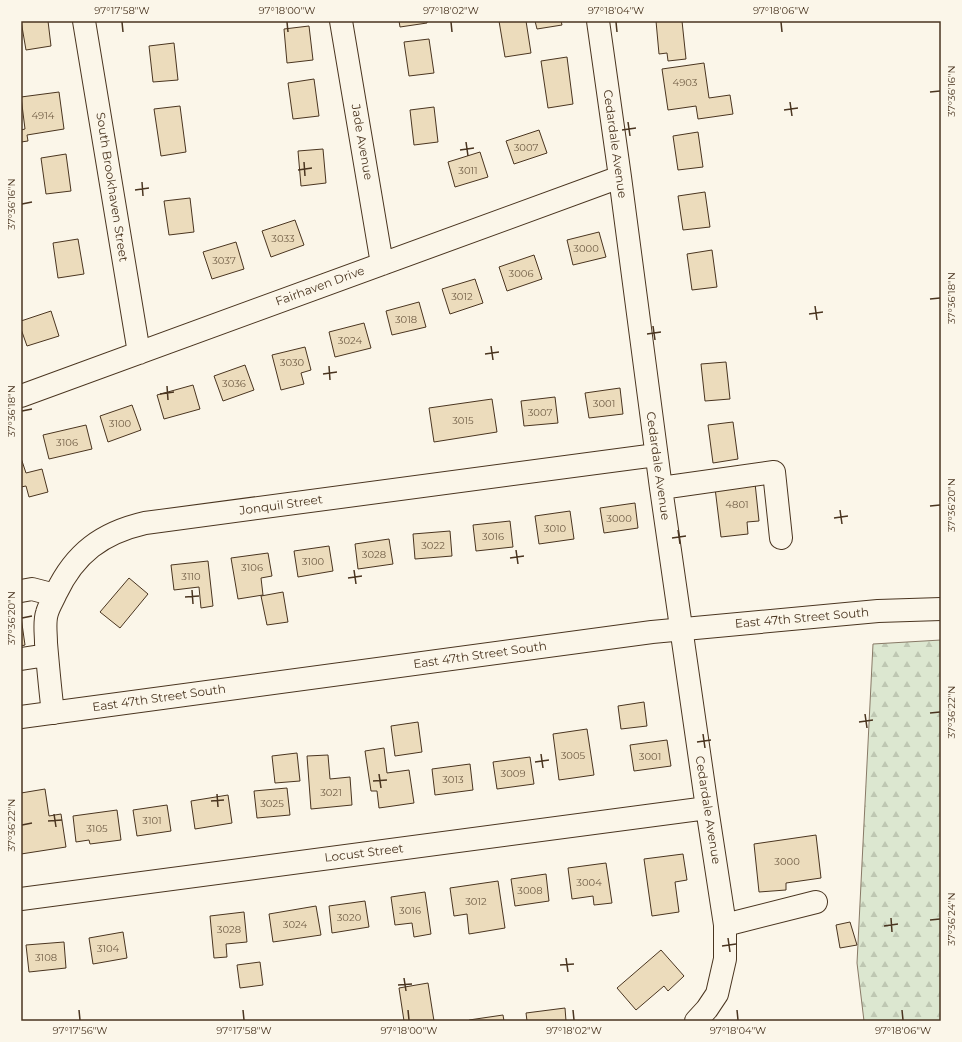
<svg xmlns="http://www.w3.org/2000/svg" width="962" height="1042" viewBox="0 0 962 1042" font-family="Montserrat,sans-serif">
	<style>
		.forest { fill: url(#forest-firs); stroke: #887966 }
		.building { fill: #ecdcbc; stroke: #4a3520 }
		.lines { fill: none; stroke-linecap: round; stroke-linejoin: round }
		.minor-casing { stroke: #4a3520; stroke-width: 24 }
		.major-casing { stroke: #4a3520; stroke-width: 24 }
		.minor { stroke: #fbf6e9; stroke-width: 22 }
		.major { stroke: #fbf6e9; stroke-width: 22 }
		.ticks { fill: none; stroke: #4a3520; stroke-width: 1.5 }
		.labels { text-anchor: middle; stroke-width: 3; stroke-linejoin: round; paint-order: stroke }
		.number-label { font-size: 10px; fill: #725f47 }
		.street-label { font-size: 12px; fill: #4a3520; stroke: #fbf6e9 }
		.neatline { fill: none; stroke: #4a3520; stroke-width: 1.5 }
		.ticks-label { font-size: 10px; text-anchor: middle; fill: #4a3520 }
	</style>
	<defs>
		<pattern id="forest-firs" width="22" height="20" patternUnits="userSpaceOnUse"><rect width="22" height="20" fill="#dce7d0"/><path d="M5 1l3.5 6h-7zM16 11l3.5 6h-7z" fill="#bec7b2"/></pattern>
	</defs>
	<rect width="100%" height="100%" fill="#fbf6e9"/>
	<path class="forest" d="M941 640V1021H864L857 963 873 644Z"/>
	<path class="building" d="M21 21H48L51 46 26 50Z
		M399 21H427V23L400 27Z
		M499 21H526L531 53 505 57Z
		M535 21H561L562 25 537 29Z
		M656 21H682L686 59 668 61 667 53 659 54Z
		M309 26 313 60 287 63 284 29Z
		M429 39 434 73 409 76 404 42Z
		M174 43 178 80 153 82 149 46Z
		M567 57 573 104 548 108 541 61Z
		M704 63 709 98 730 95 733 114 698 119 696 106 668 110 662 69Z
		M314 79 319 116 293 119 288 83Z
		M59 92 64 129 27 135 28 141 21 142V130L25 129 21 97Z
		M180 106 186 152 161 156 154 109Z
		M434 107 438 142 414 145 410 110Z
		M539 130 547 153 514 164 506 141Z
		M698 132 703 167 678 170 673 136Z
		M323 149 326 183 301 186 298 151Z
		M480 152 488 177 455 187 448 162Z
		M66 154 71 191 46 194 41 158Z
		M705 192 710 227 683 230 678 196Z
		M190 198 194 232 169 235 164 201Z
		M295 220 304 245 271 257 262 231Z
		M599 232 606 257 573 265 567 240Z
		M78 239 84 274 58 278 53 243Z
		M236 242 244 269 212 279 203 252Z
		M712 250 717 287 692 290 687 254Z
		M534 255 542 279 507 291 499 267Z
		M475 279 483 303 450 314 442 289Z
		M419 302 426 327 392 335 386 311Z
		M51 311 59 336 27 346 21 329V321Z
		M364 323 371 348 335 357 329 332Z
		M305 347 311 370 301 373 304 384 281 390 272 355Z
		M726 362 730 399 705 401 701 364Z
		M245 365 254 390 223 401 214 376Z
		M193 385 200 409 164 419 157 395Z
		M620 388 623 414 589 418 585 393Z
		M555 397 558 423 524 426 521 401Z
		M492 399 497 432 434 442 429 408Z
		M132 405 141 430 108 442 100 416Z
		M733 422 738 459 713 463 708 425Z
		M86 425 92 449 49 459 43 435Z
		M21 458 26 473 42 469 48 492 29 497 26 486 21 487Z
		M755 483 759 521 747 522 748 534 721 537 715 488Z
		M635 503 638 528 604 533 600 508Z
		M570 511 574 539 539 544 535 516Z
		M510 521 513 547 476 551 473 525Z
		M450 531 452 556 415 559 413 534Z
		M389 539 393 564 358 569 355 544Z
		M329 546 333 571 298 577 294 551Z
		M268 553 272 576 261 578 263 595 238 599 231 558Z
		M208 561 213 606 201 608 199 587 174 590 171 565Z
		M129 578 148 594 120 628 100 612Z
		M283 592 288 622 267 625 261 596Z
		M21 617 25 645 21 646Z
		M644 702 647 726 621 729 618 706Z
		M418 722 422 752 395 756 391 726Z
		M587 729 594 775 559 780 553 734Z
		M667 740 671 766 634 771 630 745Z
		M384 748 387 773 409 770 414 803 379 808 377 791H371L365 751Z
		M297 753 300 781 275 783 272 756Z
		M328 755 330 779 350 777 352 805 311 809 307 756Z
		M530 757 534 784 497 789 493 762Z
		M470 764 473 790 435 795 432 769Z
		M287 788 290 815 257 818 254 791Z
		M45 789 49 816 61 814 66 847 21 854V793Z
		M228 795 232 823 195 829 191 801Z
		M167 805 171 831 137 836 133 810Z
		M117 810 121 840 90 844 89 840 76 842 73 816Z
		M816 835 821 878 786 883V890L759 892 754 844Z
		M683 854 687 880 675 882 679 912 652 916 644 859Z
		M606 863 612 903 594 905 593 896 572 899 568 868Z
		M546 874 549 901 515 906 511 879Z
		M498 881 505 928 469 934 467 914 454 916 450 888Z
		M425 892 431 934 414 937 412 923 395 925 391 897Z
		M365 901 369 927 332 933 329 906Z
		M316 906 321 935 273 942 269 914Z
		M244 912 247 942 226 944 227 957 214 958 210 916Z
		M850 922 857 945 840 948 836 925Z
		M123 932 127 958 93 964 89 938Z
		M64 942 66 968 29 972 26 945Z
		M661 950 684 976 668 991 664 986 636 1010 617 988Z
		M260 962 263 985 240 988 237 965Z
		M428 983 434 1021H404L399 988Z
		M565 1008 566 1021H527L526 1013Z
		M503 1015 504 1021H469V1020Z"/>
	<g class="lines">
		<g class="minor-casing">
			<path id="minor" d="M84 21 139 353
				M341 21 382 264
				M598 21 620 177 661 488 707 808 725 925V959L717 994 707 1009 696 1021
				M21 396 620 177
				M661 488 774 472 781 538
				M21 591 32 589 55 595
				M21 659 47 655
				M53 713C50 689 48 666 46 643 46 633 44 622 47 613 49 606 53 600 56 593 75 553 102 533 145 523L656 455
				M21 899 707 808
				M725 925 816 902"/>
		</g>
		<g class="major-casing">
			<path id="major" d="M21 717 652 632 878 611 941 609"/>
		</g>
		<use href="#minor" class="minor"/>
		<use href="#major" class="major"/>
	</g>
	<path class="ticks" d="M122 22 123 32M287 22 288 32M451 22 452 32M616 22 617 32M781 22 782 32M930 92 940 91M790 102 792 116M784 110 798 108M628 122 630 136M622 130 636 128M466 142 468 156M460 150 474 148M304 162 305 176M298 170 312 168M142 182 143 196M135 190 149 188M22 204 32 202M930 299 940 298M815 306 817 320M809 314 823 312M653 326 655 340M647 334 661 332M491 346 493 360M485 354 499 352M329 366 330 380M323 374 337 372M167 386 168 400M160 394 174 392M22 411 32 409M930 506 940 505M840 510 842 524M834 518 848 516M678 530 680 544M672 538 686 536M516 550 518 564M510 558 524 556M354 570 356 584M348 578 362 576M192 590 193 604M185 597 199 596M22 618 32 616M930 713 940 712M865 714 867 728M859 722 873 720M703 734 705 748M697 742 711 740M541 754 543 768M535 762 549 760M379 774 381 788M373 781 387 780M217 794 218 807M211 801 224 800M54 814 56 827M48 821 62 820M22 825 32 823M891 918 892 932M930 920 940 919M884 926 898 924M728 938 730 952M722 946 736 944M566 958 568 972M560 965 574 964M404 978 406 991M398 985 412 984M79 1010 80 1020M243 1010 244 1020M408 1010 409 1020M573 1010 574 1020M737 1010 738 1020M902 1010 903 1020"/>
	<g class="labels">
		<g class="number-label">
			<text x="685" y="86">4903</text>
			<text x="43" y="119">4914</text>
			<text x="526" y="151">3007</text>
			<text x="468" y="174">3011</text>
			<text x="283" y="242">3033</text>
			<text x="586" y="252">3000</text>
			<text x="224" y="264">3037</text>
			<text x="521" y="277">3006</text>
			<text x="462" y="300">3012</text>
			<text x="406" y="323">3018</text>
			<text x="350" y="344">3024</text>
			<text x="292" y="366">3030</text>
			<text x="234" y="387">3036</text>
			<text x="604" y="407">3001</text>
			<text x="540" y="416">3007</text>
			<text x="463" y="424">3015</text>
			<text x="120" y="427">3100</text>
			<text x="67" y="446">3106</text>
			<text x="737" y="508">4801</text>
			<text x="619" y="522">3000</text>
			<text x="555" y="532">3010</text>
			<text x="493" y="540">3016</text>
			<text x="433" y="549">3022</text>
			<text x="374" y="558">3028</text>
			<text x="313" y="565">3100</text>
			<text x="252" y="571">3106</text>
			<text x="191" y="580">3110</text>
			<text x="573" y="759">3005</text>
			<text x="650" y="760">3001</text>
			<text x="513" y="777">3009</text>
			<text x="453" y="783">3013</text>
			<text x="331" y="796">3021</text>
			<text x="272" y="807">3025</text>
			<text x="152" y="824">3101</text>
			<text x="97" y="832">3105</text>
			<text x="787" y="865">3000</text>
			<text x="589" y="886">3004</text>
			<text x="530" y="894">3008</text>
			<text x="476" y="905">3012</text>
			<text x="410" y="914">3016</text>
			<text x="349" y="921">3020</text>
			<text x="295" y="928">3024</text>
			<text x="229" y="933">3028</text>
			<text x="108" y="952">3104</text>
			<text x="46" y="961">3108</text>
		</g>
		<g class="street-label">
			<text transform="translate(362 142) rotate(80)" y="4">Jade Avenue</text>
			<text transform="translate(615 144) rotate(82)" y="4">Cedardale Avenue</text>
			<text transform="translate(112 187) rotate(81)" y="4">South Brookhaven Street</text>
			<text transform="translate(320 286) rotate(-20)" y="4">Fairhaven Drive</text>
			<text transform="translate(658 466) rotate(82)" y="4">Cedardale Avenue</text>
			<text transform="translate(281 505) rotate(-8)" y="4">Jonquil Street</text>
			<text transform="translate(802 618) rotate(-5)" y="4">East 47th Street South</text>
			<text transform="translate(480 655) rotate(-8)" y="4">East 47th Street South</text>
			<text transform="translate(159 698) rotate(-8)" y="4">East 47th Street South</text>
			<text transform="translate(708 810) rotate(81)" y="4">Cedardale Avenue</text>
			<text transform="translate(364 853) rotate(-7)" y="4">Locust Street</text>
		</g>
	</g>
	<rect width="962" height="1042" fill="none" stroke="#fbf6e9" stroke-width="44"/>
	<rect x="22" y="22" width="918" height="998" class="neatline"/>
	<g class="ticks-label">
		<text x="122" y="14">97°17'58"W</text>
		<text x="287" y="14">97°18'00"W</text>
		<text x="451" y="14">97°18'02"W</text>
		<text x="616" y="14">97°18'04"W</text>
		<text x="781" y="14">97°18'06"W</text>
		<text transform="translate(951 91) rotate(-90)" y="4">37°36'16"N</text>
		<text transform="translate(11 204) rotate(-90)" y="4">37°36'16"N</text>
		<text transform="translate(951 298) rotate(-90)" y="4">37°36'18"N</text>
		<text transform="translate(11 411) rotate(-90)" y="4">37°36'18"N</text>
		<text transform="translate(951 505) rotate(-90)" y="4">37°36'20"N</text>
		<text transform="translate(11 618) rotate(-90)" y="4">37°36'20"N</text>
		<text transform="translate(951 712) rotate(-90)" y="4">37°36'22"N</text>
		<text transform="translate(11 825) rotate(-90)" y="4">37°36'22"N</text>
		<text transform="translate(951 919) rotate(-90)" y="4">37°36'24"N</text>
		<text x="80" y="1034">97°17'56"W</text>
		<text x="244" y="1034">97°17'58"W</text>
		<text x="409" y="1034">97°18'00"W</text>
		<text x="574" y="1034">97°18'02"W</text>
		<text x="738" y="1034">97°18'04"W</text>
		<text x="903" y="1034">97°18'06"W</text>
	</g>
</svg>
